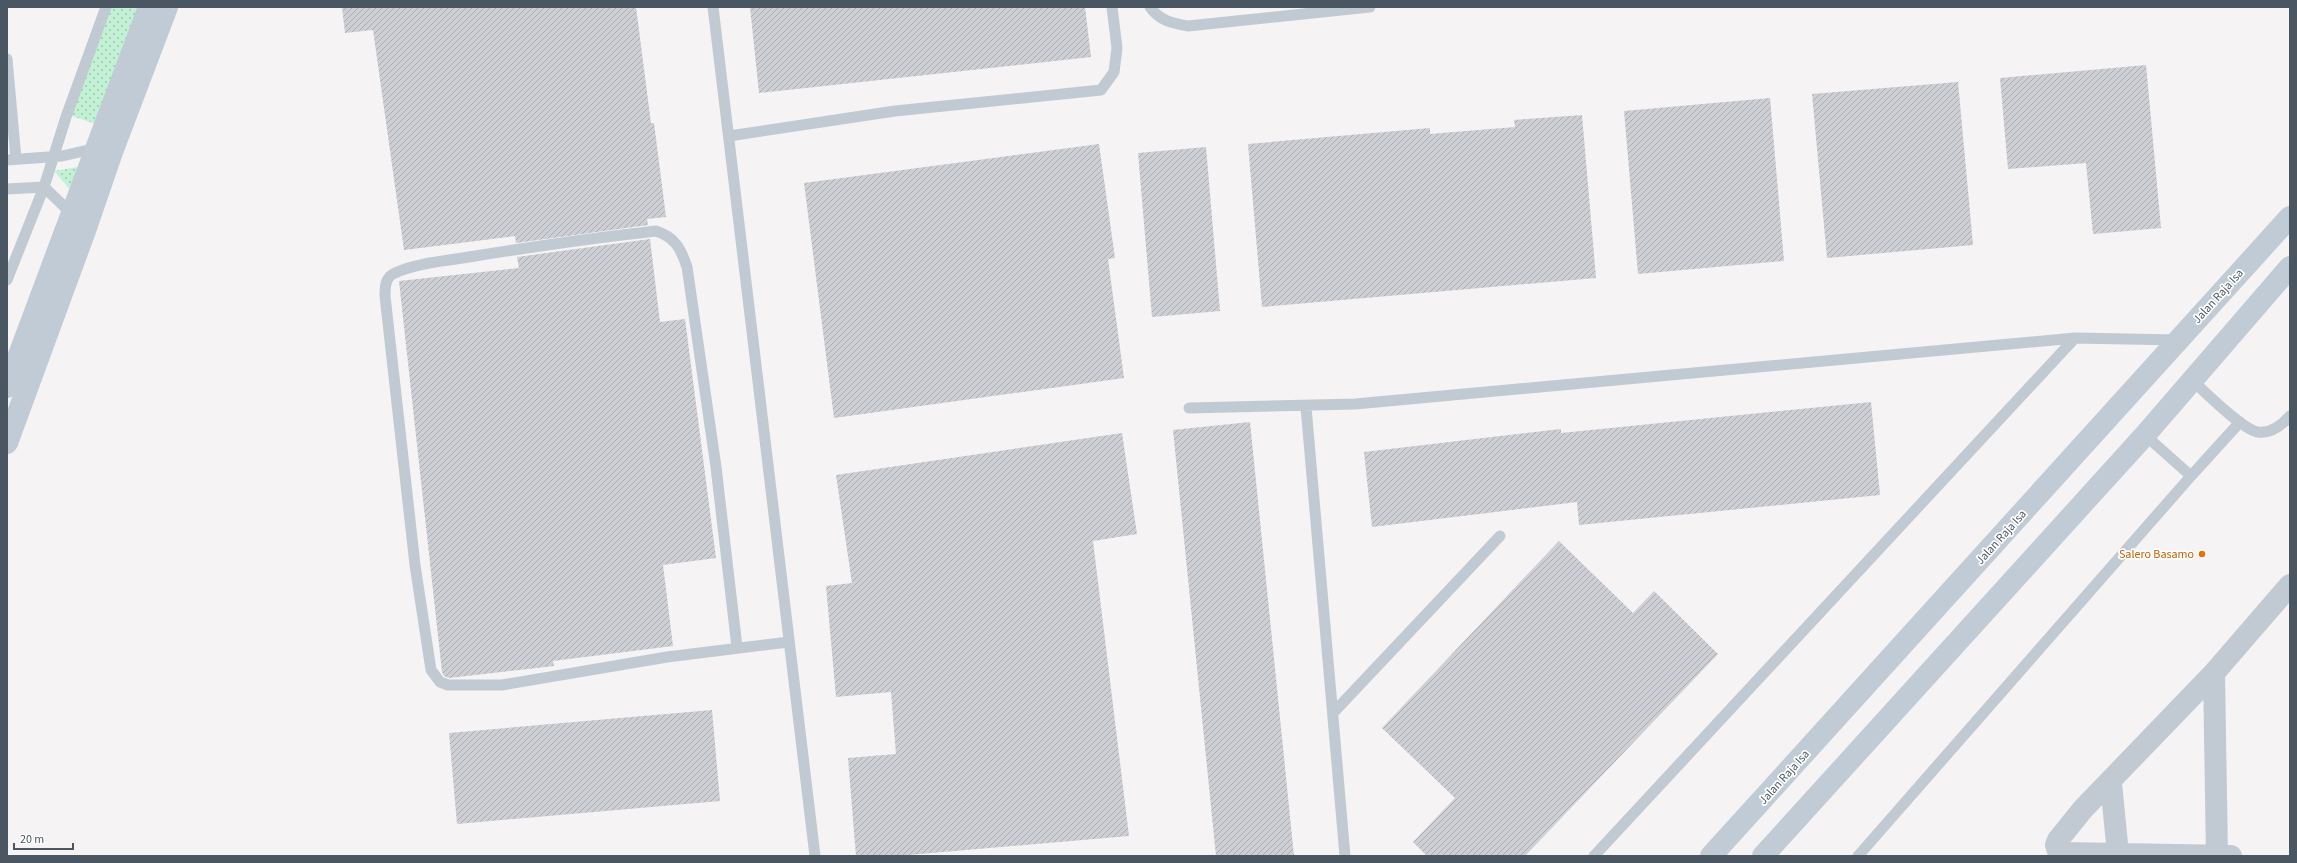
<svg xmlns="http://www.w3.org/2000/svg" width="2297" height="863" viewBox="0 0 2297 863" font-family="'Source Sans 3',sans-serif">
	<style>
		.grass { fill: url(#grass-dots) }
		.building { fill: url(#building-hatch) }
		.lines { fill: none; stroke-linecap: round; stroke-linejoin: round }
		.lane { stroke: #c1cad2; stroke-width: 11 }
		.street { stroke: #c1cad2; stroke-width: 22 }
		.secondary { stroke: #c1cbd6; stroke-width: 22 }
		.food-dot { fill: #e8710a; stroke: #fff; stroke-width: 1.5 }
		.labels { text-anchor: middle; stroke-width: 3.5; stroke-linejoin: round; paint-order: stroke }
		.street-label { font-size: 12px; fill: #4a5661; stroke: #fff }
		.food-label { font-size: 12px; fill: #c56008; stroke: #fff; text-anchor: end }
	</style>
	<defs>
		<pattern id="grass-dots" width="8" height="8" patternUnits="userSpaceOnUse"><rect width="8" height="8" fill="#c3f1d5"/><path d="M2 2h.1M6 6h.1" fill="none" stroke="#a0c6b0" stroke-width="1.8" stroke-linecap="round"/></pattern>
		<pattern id="building-hatch" width="6" height="6" patternUnits="userSpaceOnUse"><rect width="6" height="6" fill="#cdcfd5"/><path d="M-1 1l2-2M0 6l6-6M5 7l2-2" fill="none" stroke="#a8abb0"/></pattern>
	</defs>
	<rect width="100%" height="100%" fill="#f5f3f3"/>
	<path class="grass" d="M111 7H149L102 126 69 115Z
		M84 166 73 193 54 171Z"/>
	<path class="building" d="M342 7H636L651 123H654L666 217 647 219 648 225 516 243 515 236 404 250 373 30 345 33Z
		M750 7H1085L1091 57 759 93Z
		M2146 65 2161 228 2093 234 2086 163 2008 169 2000 78Z
		M1958 82 1973 245 1827 258 1812 94Z
		M1770 98 1784 261 1638 274 1624 111Z
		M1582 115 1596 278 1262 307 1248 144 1430 128V134L1515 127 1514 120Z
		M1099 144 1115 258 1108 259 1124 378 834 418 804 183Z
		M1206 147 1220 311 1152 317 1138 153Z
		M650 239 660 322 685 319 716 558 663 565 673 646 553 661 554 666 449 678 444 676 442 672 399 281 519 268 517 257Z
		M1871 402 1880 495 1579 525 1577 502 1372 527 1364 452 1561 429V433Z
		M1250 422 1294 856H1216L1173 430Z
		M1122 433 1137 534 1093 541 1129 836 897 856H856L848 758 896 754 891 692 836 697 826 586 852 583 836 475Z
		M1559 541 1633 613 1654 591 1718 654 1525 856H1427L1413 842 1455 798 1382 728Z
		M712 710 720 801 457 824 449 733Z"/>
	<g class="lines">
		<path class="lane" d="M713 7 815 856
			M1150 7C1160 21 1172 23 1188 26L1370 7
			M7 59 16 159
			M729 136 895 111 1101 90 1114 72 1117 48 1112 7
			M7 160 62 156 97 148
			M7 189 44 187 71 213
			M7 280 44 187 66 117 106 7
			M2193 381C2206 393 2243 430 2258 432 2271 434 2282 425 2290 416
			M1306 407 1345 856
			M1189 408 1355 404 2075 338 2179 340
			M2191 476 2240 422
			M737 647 716 467 687 267C681 249 675 237 656 231 593 238 531 247 469 257 445 261 417 263 395 273 385 277 385 287 385 296L415 565 431 670 440 682 448 685H502L667 657 789 642
			M1334 712 1500 536
			M1594 856 2075 338
			M1858 856 2191 476 2145 435"/>
		<path class="street" d="M2214 673 2217 856
			M2111 783 2118 854
			M2231 856 2064 853 2058 851 2056 845 2058 840 2083 809 2214 673 2290 585"/>
		<path class="secondary" d="M7 387 149 7
			M7 443 86 228 112 152 167 7
			M1711 856 2290 217
			M1763 856 2145 435 2290 267"/>
	</g>
	<circle class="food-dot" cx="2202" cy="554" r="4"/>
	<g class="labels">
		<g class="street-label">
			<text transform="translate(2218 296) rotate(-48)" y="4">Jalan Raja Isa</text>
			<text transform="translate(2001 537) rotate(-48)" y="4">Jalan Raja Isa</text>
			<text transform="translate(1784 777) rotate(-48)" y="4">Jalan Raja Isa</text>
		</g>
		<g class="food-label">
			<text x="2194" y="558">Salero Basamo</text>
		</g>
	</g>
	<rect width="2297" height="863" fill="none" stroke="#4a5661" stroke-width="16"/>
	<path d="M14 843v6h59v-6" fill="none" stroke="#4a5661" stroke-width="2"/>
	<text x="20" y="843" font-size="12" fill="#4a5661" stroke="#ffffff" stroke-width="3" paint-order="stroke">20 m</text>
</svg>
